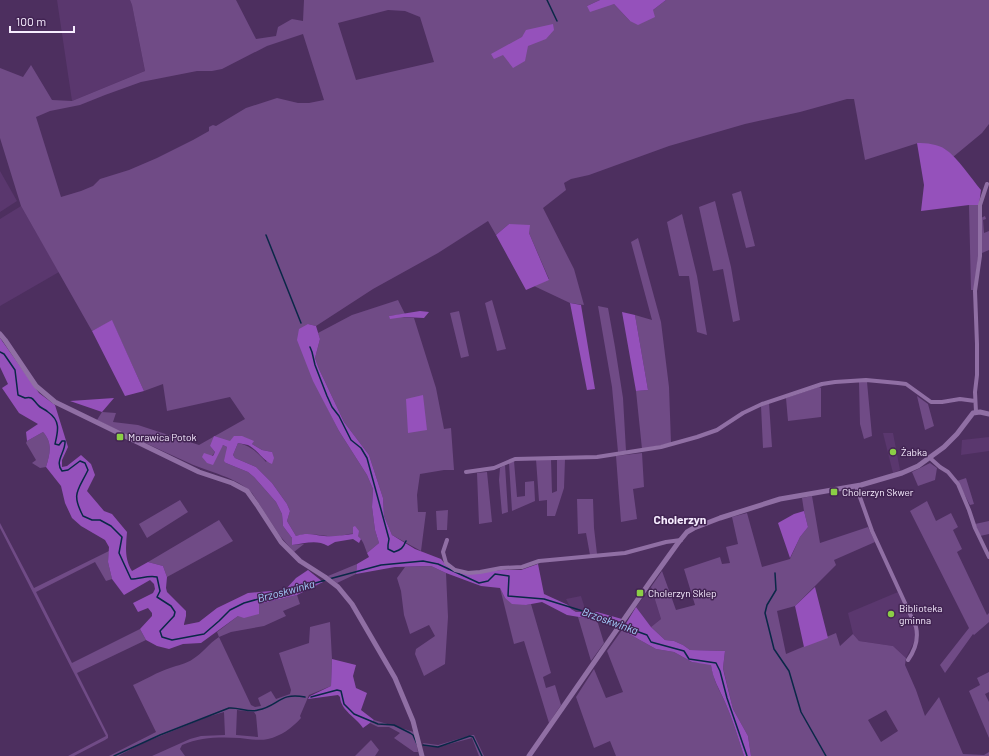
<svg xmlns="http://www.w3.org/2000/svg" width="989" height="756" viewBox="0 0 989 756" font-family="Barlow,sans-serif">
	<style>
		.built { fill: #5a376e }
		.green { fill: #704b86; fill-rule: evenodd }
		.forest { fill: #9551bb }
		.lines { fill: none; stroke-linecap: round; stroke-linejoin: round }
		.stream { stroke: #0a2847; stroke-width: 1.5 }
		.minor { stroke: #906fa4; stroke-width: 4 }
		.tertiary { stroke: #906fa4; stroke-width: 5 }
		.poi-dot { fill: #8bce46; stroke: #422453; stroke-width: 1.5 }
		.labels { text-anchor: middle; stroke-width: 3; stroke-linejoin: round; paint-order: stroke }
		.poi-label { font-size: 10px; fill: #f7edff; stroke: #422453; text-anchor: start }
		.water-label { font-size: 11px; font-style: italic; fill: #a7d0ff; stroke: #422453 }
		.quarter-label { font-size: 12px; font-weight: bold; fill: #f7edff; stroke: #422453 }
	</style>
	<rect width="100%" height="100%" fill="#4d2f5f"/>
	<path class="built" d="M57 0H130L132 5 145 71 72 101Z
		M0 171 17 201 0 212Z
		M21 206 59 272 0 306V219Z
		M893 433 900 470 893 473 883 433Z
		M989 437V451L961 455 962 440Z
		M651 587 661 619 651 627 636 607Z
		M898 592 915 629 916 638 906 658 893 646 859 641 853 634 848 613Z
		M581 596 586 612H576L571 609 566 599Z"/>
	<path class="green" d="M130 0H236L256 39 276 36 278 27 292 19 303 21 304 0H600L587 6 614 4 630 21 653 10 666 0H989V124L982 133 953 157 945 149 918 143 865 160 854 99H847L800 112 745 124 669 146 589 175 571 179 564 183 566 190 543 208 574 269 584 305 570 303 534 286 549 279 529 233 509 224 496 235 488 221 438 253 373 289 316 326 308 324 314 381 339 431 367 475 373 489 372 507 375 530 379 543 367 553C364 545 363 539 356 535 351 532 346 535 340 536 325 538 311 531 296 536L287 521 290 511 287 504 272 483 256 467 235 458 233 455 238 443C251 446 257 452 266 462L272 452 262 450 252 444 253 441H231L210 446 215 452 207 463 223 445 227 447 226 463 248 472 254 477 276 502 282 514 283 526 292 538V545L304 544 294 552 280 536 252 493C236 477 209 472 189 463 157 449 127 434 97 420L102 412 116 413 113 422 138 425 199 445 245 419 230 397 167 411 163 384 144 391 112 321 92 331 21 206 0 138V68L23 77 31 65 52 100 72 101 145 71 132 5ZM388 10 405 11 420 17 434 62 356 80 338 23ZM303 34 324 100 309 103H298L277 98 246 108 216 126 213 125 209 127V131L193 140 157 158 129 170 100 179 93 186 81 191 61 197 36 117 50 111 80 105 105 95 141 82 197 71H212L222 69 267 46Z
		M741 191 755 246 746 248 732 194Z
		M715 201 731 267 740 320 733 322 723 269 713 271 699 207Z
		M969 205H979L978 258 974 290H971Z
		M682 214 697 276 707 335 697 332 689 276H679L667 222Z
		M985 216 986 219 983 220 984 233 989 231V250L982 253 981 218Z
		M638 238 661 322 669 387 671 443 642 449 636 391 648 390 635 315 652 320 631 242Z
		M398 300 405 314 389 316 414 318 436 388 444 429 451 428 454 470H444L420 474 417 495 418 512H426L421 551 392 535 384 516 383 498 369 455 344 422 319 369 315 358 320 339 318 333 352 315Z
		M492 300 506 349 497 351 485 303Z
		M598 306 608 308 615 347 623 398 626 451 618 452 612 387Z
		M459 311 469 356 461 358 450 313Z
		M859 382H867L872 436 864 439 860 424Z
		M819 387 821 388V417L788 421 786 398Z
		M917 396 928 404 934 426 925 430Z
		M769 403 772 447 763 448 761 406Z
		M43 432C53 443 50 454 46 467L40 468 32 463 36 460 26 443 27 441Z
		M642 453 644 487 633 489 637 519 621 522 616 456Z
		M536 459H551L552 493 557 491V459H565L564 488 555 516H547V500L539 501Z
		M514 461 517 497 525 496V482L534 481 535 501 512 511 509 463Z
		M930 463 937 468 935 480 918 486 912 472Z
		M505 465 508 512 502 514 499 480 500 468Z
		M487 472 492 522 479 524 477 473Z
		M966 478 974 504 970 505 957 481Z
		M812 496 820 543 868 527 875 542 834 560 836 565 795 606 777 611 786 654 836 633 840 646 853 634 859 641 893 646 906 658 905 665 916 690 925 716 939 697 963 754 984 755 989 752V756H751L748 736 733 709 723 668 725 651 690 650 683 645 674 641 665 640 651 627 661 619 651 587 662 571 676 610 695 605 684 569 720 557 722 564 730 563 726 547 738 544 732 517 747 513 762 567 790 559 800 537 808 527 804 511 802 498ZM886 710 898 731 881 742 868 720Z
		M577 499H593L594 528 597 554 590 555 586 533 578 534Z
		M180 500 188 512 147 538 139 524Z
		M927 501 936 521 951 513 958 527 953 530 962 549 957 552 987 615 989 613V622L974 635 973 634 945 673 940 665 969 628 910 511Z
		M448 510 447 530H437L436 511Z
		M219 520 233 541 167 577 163 566 148 562Z
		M989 521V534L980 536 975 524Z
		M0 523 34 588 109 551 108 562 112 579 106 581 95 562 36 592 72 663 140 629 146 640 77 673 108 735V738L105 740 74 756H68L106 736 0 528Z
		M357 564 356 574 337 583 328 576Z
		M431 566 446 573 448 617 445 664 424 676 415 654 416 649 435 636 429 625 410 634 404 615 401 591 397 578 405 567Z
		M500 588 505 598 526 605 531 604 551 673 543 677 546 688 555 685 561 705 549 723 524 641 514 644Z
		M297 595 300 604 283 611 286 616 264 626 231 632 219 637 251 705 255 707 261 706 258 698 271 691 276 699 290 694 291 690 279 653 309 643 310 627 330 622 332 659 331 686 309 695 300 716 301 718C292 728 281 736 268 739 259 741 248 739 240 738 219 737 201 737 182 745L180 749 185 756H152L190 739 201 736 225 735 224 712 207 717 143 743 118 756H109L156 732 133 685C145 680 157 672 170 668 178 665 186 664 193 659 203 653 208 644 219 637L217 632 238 616 259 604ZM237 710 254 712 256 715 258 737 236 735Z
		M578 617 597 620 604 643 591 661Z
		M622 630 656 649 674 652 692 662 711 664C713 680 719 689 725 702 733 720 738 738 744 756H616L610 741 594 748 576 697 594 669 606 698 623 692 607 651Z
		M989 672V692L985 694 989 702V738L969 691 980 685 977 678Z
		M374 720 414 732 418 752H414L394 738 400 733 389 727H378L370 723Z
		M472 735H474L484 756H479L472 738 438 747 424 746 423 743 438 745Z
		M371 740 379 750 375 756H355Z"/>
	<path class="forest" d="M600 0H666L653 10 655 17 638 25 630 21 614 4 590 12 587 6Z
		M553 24 554 30 546 39 528 46 525 61 513 68 503 55 494 59 491 54 522 37 526 30Z
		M917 143C927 143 937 144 945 149 958 158 971 178 981 190L979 205H969L921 211 924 185Z
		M509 224 530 225 529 233 549 280 526 290 496 235Z
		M570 303 581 305 595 389 587 390Z
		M420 311 429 312 424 318 404 317 390 319 389 316Z
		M622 312 635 315 648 390 636 391Z
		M112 320 144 391 125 396 92 331Z
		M308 324 316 326 320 339 315 358 319 369 344 422 369 455 383 498 384 516 392 535 415 549 441 559 445 564 469 574 501 570H521L538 564 544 594 568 605 571 609 576 612H597L622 619 616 627 603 621 567 615 542 602 526 605 512 604 505 598 500 588 481 586 446 573 431 566 395 567 356 574 357 564 369 557 367 553 379 543 375 530 372 507 373 489 367 475 339 431 313 381 297 340 299 329Z
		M0 338 39 393 55 405 68 447 62 460V467L67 466 81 455 91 464 95 475 87 491 104 511 112 514 127 532C126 545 124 559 132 571L148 562 163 566 167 577 166 588 167 592 186 611V616L184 624V625L199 622 217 608 248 593 271 591 275 593 285 590 296 578 308 570 323 582 297 595 259 604V614L244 618 238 616 201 643 183 644 169 649 157 646 146 640 140 629 152 616V613L148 608 138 612 133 603 153 593 155 589 154 584 150 580 124 595 112 579 108 562 109 547 105 540 81 526 72 518 65 503 61 486 46 467C50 454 53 443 43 432L27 441 26 432 38 424 19 413 2 388 8 384 0 367Z
		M423 395 427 430 408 433 406 399Z
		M114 398 102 412 70 401Z
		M214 436 230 441 234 436H242L254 441 252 444 262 450 272 452 274 458 272 464C262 460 258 450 248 445 245 444 241 444 238 443L233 455 235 458 256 467 272 483 287 504 290 511 287 521 296 536C308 532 313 535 324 536 334 537 343 535 353 534V527L355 526 359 531 358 536 361 539 359 543 353 539 335 542 328 546C316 539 304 544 292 545V538L283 526 282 514 276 502 254 477 248 472 226 463 224 461 227 447 223 445 213 465 207 463 202 457 204 453 213 456 215 452 210 446Z
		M804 511 808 527 800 537 790 558 778 523 794 514Z
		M815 587 828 638 804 647 795 606Z
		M636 607 651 627 665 640 674 641 683 645 690 650 725 651 723 668 724 673 733 709 748 736 751 756H744C738 738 733 720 725 702 719 688 713 680 711 665L692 662 674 652 656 649 622 630Z
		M332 659 356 665 353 676 356 688 367 693 361 710 374 720 363 728C356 717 341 711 340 697L338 695 308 699 310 696 331 686Z"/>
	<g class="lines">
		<path class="stream" d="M547 0 557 21
			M266 235 301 323
			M310 347 312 352 315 365 327 396 332 407 339 416 351 440 361 448 367 458 389 539 388 545V549L394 552C401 550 403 548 406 541
			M0 352 4 354 15 370 18 395 25 398C33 396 33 400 38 405 40 408 45 409 48 412 61 421 58 431 55 444L59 445 62 441H65C66 452 54 461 62 471L68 470 80 461 85 463 88 470C78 491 71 493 83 516L92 520H100L111 526 122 537 119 553 131 579C140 579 148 575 157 577L160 591 157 597 171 606 175 612 174 616 160 631 162 637 172 640 204 634 219 621 230 610 244 603 326 580
			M775 573 776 590 767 605 765 613 774 649 789 671 801 712 826 756
			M329 579 381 565 423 561 438 564 479 583 488 581 495 574 509 576 508 596 544 599 586 612 619 624
			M622 626 647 635 651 642 684 651 689 659 716 663 720 671 727 698 747 756
			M311 697 337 690 341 691 344 704 354 714 378 724 394 725 410 733 413 735 417 744
			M423 745 438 747 470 736 473 737 482 756
			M114 756 160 735 229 708C239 707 249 713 258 710 279 706 279 692 305 697"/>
		<path class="minor" d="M976 412 975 392 977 375V344L975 291 980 256V205L987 184
			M930 458 940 467 948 472 958 484 969 510 975 528 989 557
			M466 472 494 468 515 459 597 457 661 447 697 437 717 430 743 413 762 404 822 384 835 382 866 380 898 383 906 384 931 402H942L960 399 975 401
			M856 486 872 531 916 627C919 640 915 650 908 660
			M447 540 443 552 446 563 455 570 468 573 480 572 501 568 522 567 539 561 625 553 666 542 681 540"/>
		<path class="tertiary" d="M0 334 5 340 36 386 55 402 199 472 232 483 247 491 257 505 281 542 300 561 325 577 338 587 352 604 395 678 413 721 422 756
			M529 756 650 582 678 543 687 532 694 528 720 518 780 499 861 485 902 473 918 466 944 447 957 434 973 413 980 412 989 414"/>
	</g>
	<g class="poi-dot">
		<rect x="116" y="433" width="8" height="8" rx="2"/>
		<circle cx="893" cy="452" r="4"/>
		<rect x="830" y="488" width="8" height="8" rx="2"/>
		<rect x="636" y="589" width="8" height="8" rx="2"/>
		<circle cx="891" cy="614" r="4"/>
	</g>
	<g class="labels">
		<g class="poi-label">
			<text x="128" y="441">Morawica Potok</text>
			<text x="901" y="456">Żabka</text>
			<text x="842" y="496">Cholerzyn Skwer</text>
			<text x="648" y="597">Cholerzyn Sklep</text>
			<text x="899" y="612">Biblioteka<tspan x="899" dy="12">gminna</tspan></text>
		</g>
		<g class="water-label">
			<text transform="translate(286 591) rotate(-15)" y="4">Brzoskwinka</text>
			<text transform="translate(610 621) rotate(20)" y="4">Brzoskwinka</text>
		</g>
		<g class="quarter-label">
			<text x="680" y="524">Cholerzyn</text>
		</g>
	</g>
	<path d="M10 26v6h64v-6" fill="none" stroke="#f7edff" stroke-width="2"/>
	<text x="16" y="26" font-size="12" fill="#f7edff" stroke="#422453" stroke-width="3" paint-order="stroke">100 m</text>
</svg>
